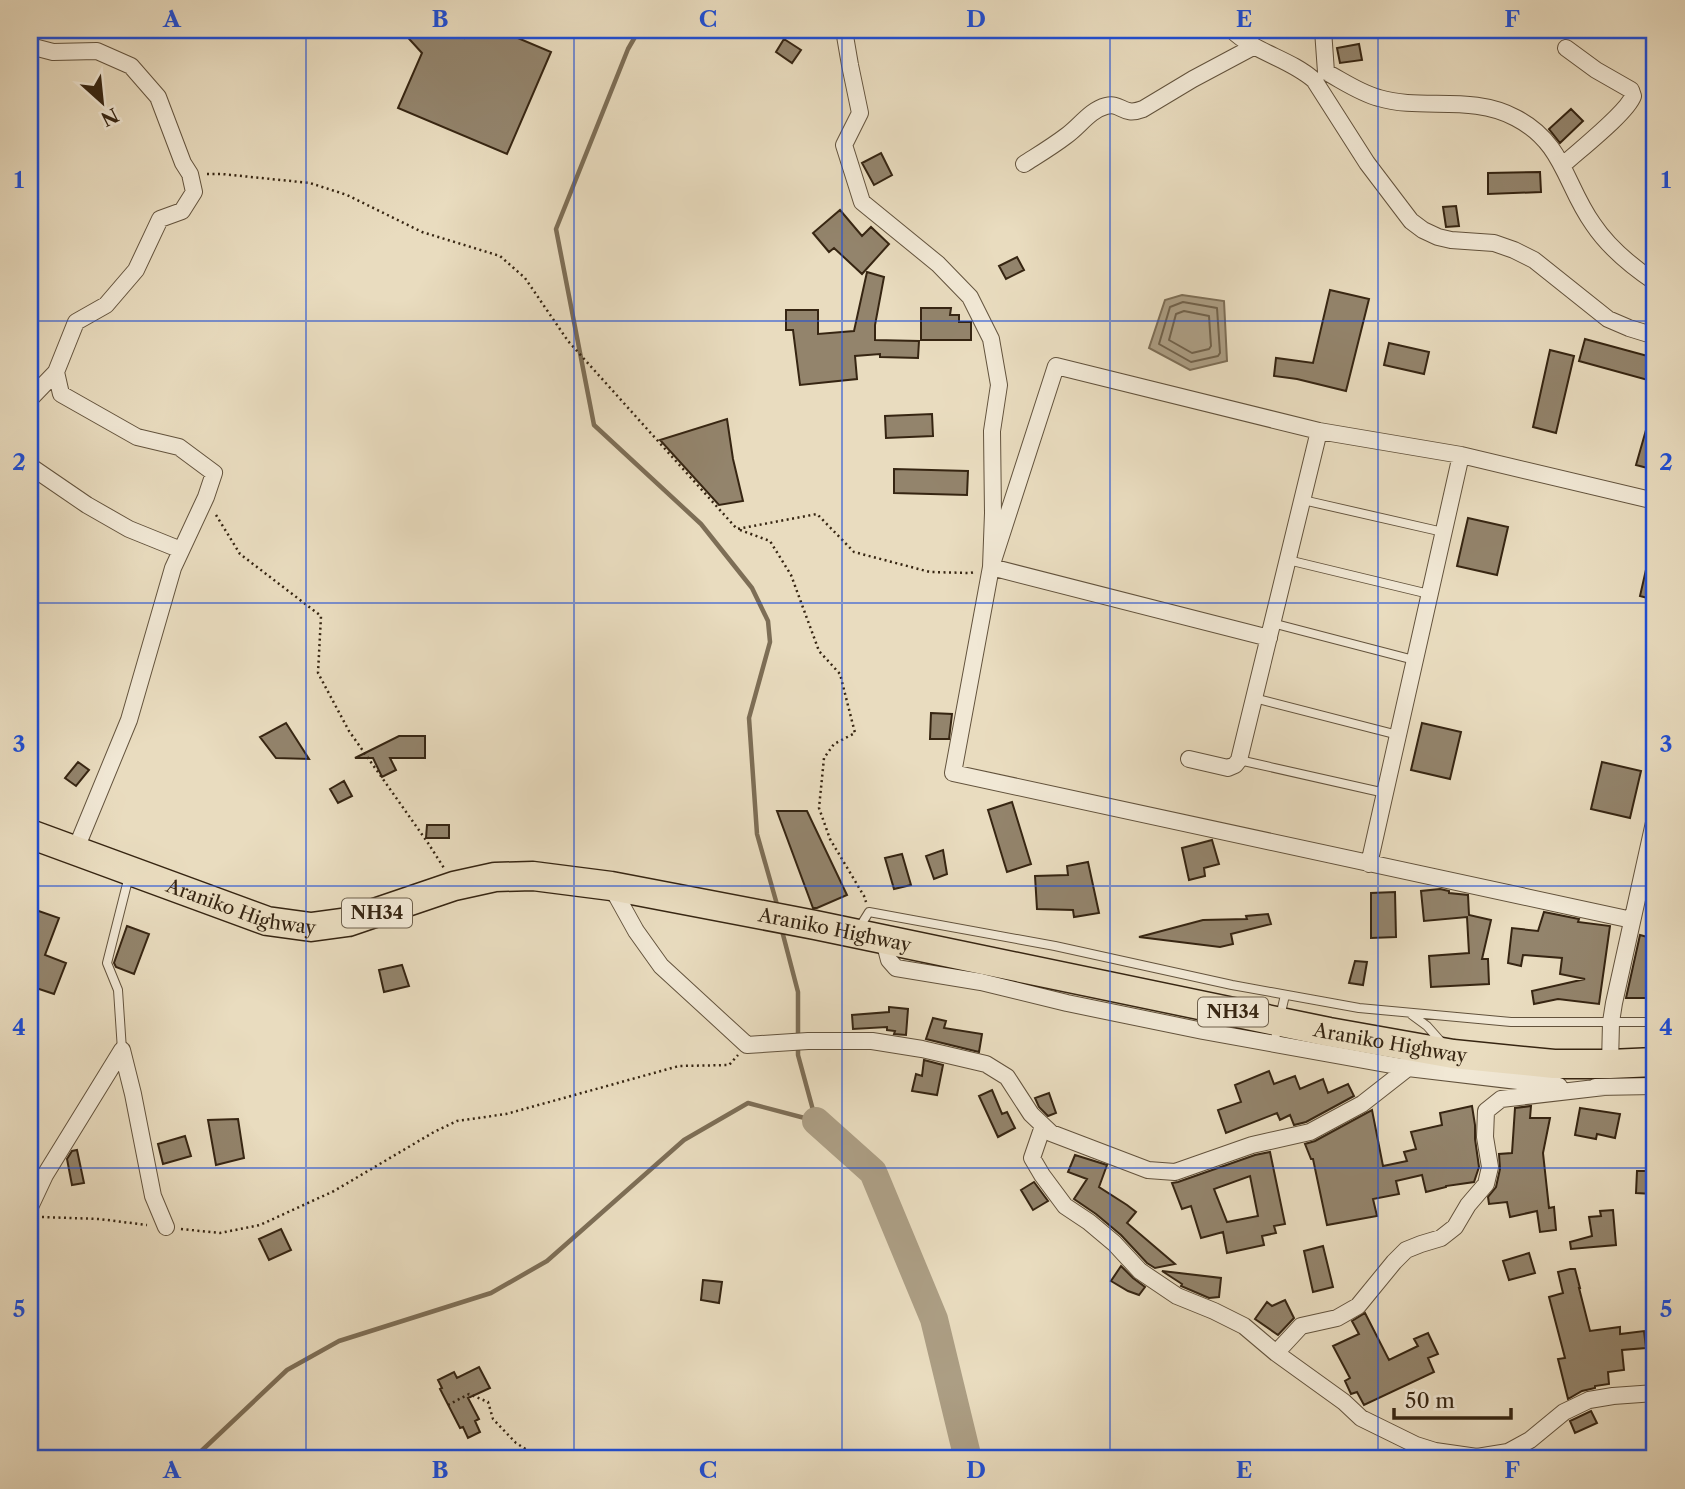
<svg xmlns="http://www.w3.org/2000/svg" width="1685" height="1489" viewBox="0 0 1685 1489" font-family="'Libre Caslon Text',serif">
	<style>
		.water { fill: #ac9e84; stroke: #7d6e56; stroke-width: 2 }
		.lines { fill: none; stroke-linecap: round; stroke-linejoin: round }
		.shore { stroke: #71624b; stroke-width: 2 }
		.stream { stroke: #7d6e56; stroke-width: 4.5 }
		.river { stroke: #ac9e84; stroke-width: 28 }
		.building { fill: #93846c; stroke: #362512; stroke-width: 2; fill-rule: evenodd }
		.lane-casing { stroke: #63533d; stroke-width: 10 }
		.street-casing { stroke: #63533d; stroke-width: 18 }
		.highway-casing { stroke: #362512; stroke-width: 31 }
		.path { stroke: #362512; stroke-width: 2.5; stroke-dasharray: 2 3.5; stroke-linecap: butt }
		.lane { stroke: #f1e8d5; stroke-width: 8 }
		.street { stroke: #f1e8d5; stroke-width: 16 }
		.highway { stroke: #e9dcbf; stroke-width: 28 }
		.grid { fill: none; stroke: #1d4ed8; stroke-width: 2; stroke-opacity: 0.55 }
		.labels { text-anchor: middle; stroke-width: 7; stroke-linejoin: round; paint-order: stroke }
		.shield { fill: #f1e8d5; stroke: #6e604c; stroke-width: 2 }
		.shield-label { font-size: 18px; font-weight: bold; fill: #362512 }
		.street-label { font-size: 19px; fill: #362512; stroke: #f1e8d5 }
		.neatline { fill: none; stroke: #1d4ed8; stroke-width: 2.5 }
		.grid-label { font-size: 23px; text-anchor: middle; font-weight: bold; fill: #1d4ed8 }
	</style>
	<rect width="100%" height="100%" fill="#e9dcbf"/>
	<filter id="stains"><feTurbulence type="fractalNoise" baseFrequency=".00286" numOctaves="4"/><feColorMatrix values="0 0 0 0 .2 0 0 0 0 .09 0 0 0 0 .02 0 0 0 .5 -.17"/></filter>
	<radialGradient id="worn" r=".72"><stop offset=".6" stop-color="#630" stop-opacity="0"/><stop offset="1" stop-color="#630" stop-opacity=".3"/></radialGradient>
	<path class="water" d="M1182 295 1224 301 1227 361 1190 370 1149 348 1165 300Z"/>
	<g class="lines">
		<path class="shore" d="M1183 302 1217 308 1220 353 1218 356 1191 362 1159 344 1170 307Z
			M1184 311 1209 316 1211 346 1209 349 1192 353 1169 340 1176 314Z"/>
		<path class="stream" d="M639 30 628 49 556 229 594 425 701 524 752 588 768 621 770 642 749 718 757 834 778 908
			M781 927 798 992V1055L816 1121
			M185 1459 196 1456 287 1370 339 1341 491 1293 547 1261 684 1140 748 1103 816 1121"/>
		<path class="river" d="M816 1121 873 1172 934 1319 968 1459"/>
	</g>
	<path class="building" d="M401 30H444L464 38 468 30H499L551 52 507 154 398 108 422 53Z
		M784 39 801 50 792 63 776 52Z
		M1359 44 1362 60 1340 63 1337 48Z
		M1571 109 1583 121 1560 143 1549 129Z
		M881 153 892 175 874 185 862 163Z
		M1540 172 1541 192 1488 194V173Z
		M1456 206 1459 226 1446 227 1443 207Z
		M840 210 862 236 871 227 889 244 862 274 834 248 829 252 813 233Z
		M1017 257 1024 270 1006 279 999 266Z
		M867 272 884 277 875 325V340L919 341 918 358 880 357V354L855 356 857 379 800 385 793 330H786V310H818V334L854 331Z
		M1330 290 1369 299 1346 391 1297 379 1274 376 1276 358 1313 363Z
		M921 308H951L950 315H959V322H971V340H921Z
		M1585 339 1655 358V382L1579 361Z
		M1389 343 1429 352 1424 374 1384 365Z
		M1550 350 1574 356 1556 433 1533 427Z
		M1652 409H1655V470L1636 465Z
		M932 414 933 436 886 438 885 416Z
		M727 419 733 459 743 501 719 505 660 440Z
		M894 469 968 471 967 495 894 493Z
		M1468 518 1508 527 1497 575 1457 566Z
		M1650 552H1655V600L1640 596Z
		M931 713 952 714 949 739H930Z
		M286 723 309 759 276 758 260 737Z
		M1422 723 1461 732 1450 779 1411 770Z
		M399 736H425V758H390L396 770 382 777 373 758H355Z
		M78 762 89 770 76 786 65 778Z
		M1602 762 1641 771 1630 818 1591 809Z
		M344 781 352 796 338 803 330 789Z
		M1012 802 1031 864 1007 872 988 810Z
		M777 811H807L847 895 817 908H813Z
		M427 825H449V838H426Z
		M1212 840 1219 864 1204 868 1205 876 1189 880 1182 848Z
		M943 850 947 874 934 879 926 856Z
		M902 854 911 885 894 889 885 858Z
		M1088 862 1099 913 1074 917 1073 910 1037 909 1035 876 1068 875 1067 866Z
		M1440 889 1449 891V893L1468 895 1469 915 1491 920 1482 959H1488L1489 984 1431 987 1429 956 1469 953 1467 917 1424 921 1421 891Z
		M1395 892 1396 937 1371 938V893Z
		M30 908 59 918 45 955 66 963 54 994 30 986Z
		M1544 912 1579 919 1578 922 1610 926 1599 1004 1558 999 1534 1004 1532 991 1585 979 1560 974 1562 958 1523 955 1521 966 1508 963 1512 928 1538 931Z
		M1268 914 1271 924 1231 934 1233 944 1220 947 1139 937 1203 920 1247 919 1246 916Z
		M127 926 149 934 134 974 116 967 114 963Z
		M1640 935 1655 939V998H1626Z
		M1355 961 1367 962 1363 985 1349 983Z
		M402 965 409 986 384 992 379 970Z
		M889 1007 908 1009 906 1035 894 1034 895 1031 887 1030V1027L853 1029 852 1015 889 1012Z
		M933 1018 946 1021 944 1028 982 1034 979 1052 926 1039Z
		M924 1060 943 1065 937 1095 912 1091 916 1074 922 1076Z
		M1269 1071 1274 1084 1295 1076 1300 1089 1323 1079 1328 1093 1348 1084 1354 1096 1306 1122 1294 1125 1290 1115 1280 1120 1277 1113 1226 1133 1218 1110 1241 1102 1235 1085Z
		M992 1090 1002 1114 1007 1112 1015 1128 998 1137 979 1096Z
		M1049 1093 1056 1113 1048 1116 1039 1107 1035 1098Z
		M1472 1106 1475 1125V1139L1479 1167 1474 1182 1446 1186V1187L1426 1192 1422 1175 1396 1181 1399 1194 1373 1199 1377 1216 1327 1225 1313 1159H1311L1305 1144 1315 1141 1372 1110 1383 1166 1407 1161 1404 1152 1416 1149 1411 1132 1442 1125 1440 1113Z
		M1531 1106 1530 1118H1550L1543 1153 1549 1208 1554 1207 1556 1230 1540 1232 1537 1211 1510 1217 1507 1202 1489 1204 1488 1197 1496 1187 1500 1169 1499 1154 1512 1153 1515 1108Z
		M1580 1108 1620 1114 1615 1138 1597 1134 1596 1139 1575 1135Z
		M238 1119 244 1158 216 1165 208 1120Z
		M185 1136 191 1156 163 1164 158 1144Z
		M77 1150 84 1183 72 1185 67 1159 72 1151Z
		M1270 1152 1285 1224 1274 1226 1276 1233 1262 1236 1264 1245 1227 1253 1223 1232 1201 1238 1191 1206 1182 1209 1172 1183 1178 1182 1255 1155ZM1250 1176 1258 1216 1227 1222 1214 1189Z
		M1075 1155 1107 1165 1099 1187 1127 1205 1136 1212 1127 1223 1175 1264 1155 1268 1147 1263 1121 1235 1096 1214 1074 1199 1087 1179 1068 1172Z
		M1637 1171H1654L1653 1194 1636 1193Z
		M1034 1182 1048 1201 1033 1210 1021 1190Z
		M1613 1210 1616 1245 1571 1249 1570 1242 1592 1236 1589 1217 1601 1216 1600 1211Z
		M281 1229 291 1250 269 1260 259 1239Z
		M1323 1246 1333 1287 1313 1292 1304 1251Z
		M1529 1253 1535 1273 1509 1280 1503 1261Z
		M1121 1266 1133 1278 1145 1287 1139 1295 1128 1291 1111 1281Z
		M1570 1269H1575L1580 1288H1579L1590 1331 1620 1327V1334L1644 1331 1646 1348 1622 1350 1624 1370 1608 1372 1609 1384 1595 1386V1388L1582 1391 1568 1399 1558 1359 1565 1358 1549 1297 1563 1293 1558 1272Z
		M1162 1271 1221 1278 1219 1297 1209 1298 1181 1286 1182 1284Z
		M703 1280 722 1282 719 1303 701 1300Z
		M1285 1300 1294 1318 1278 1335 1255 1319 1267 1302 1272 1306Z
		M1365 1313 1389 1360 1418 1346 1414 1339 1428 1333 1438 1354 1428 1358 1434 1372 1364 1405 1357 1392 1351 1394 1345 1381 1350 1378 1333 1346 1359 1334 1352 1321Z
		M479 1367 490 1388 468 1398 479 1419 475 1421 480 1432 468 1438 463 1427 460 1428 440 1389 442 1388 438 1380 454 1372 457 1378Z
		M1591 1411 1597 1423 1575 1433 1570 1421Z"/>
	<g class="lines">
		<g class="lane-casing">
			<path id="lane" d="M1303 500 1443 532
				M1288 560 1429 594
				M1272 623 1414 660
				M1254 698 1398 735
				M1239 760 1385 793
				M859 928 869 912 1055 946 1232 985 1359 1008 1511 1022H1655
				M1412 1015 1427 1026 1443 1044
				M1274 1043 1285 995
				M122 1050 118 990 107 963 129 876"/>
		</g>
		<g class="street-casing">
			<path id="street" d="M844 30 850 65 860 113 844 145 862 202 938 264 970 297 991 339 999 385 992 431 993 513 991 567 1269 638
				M1232 30C1255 53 1289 58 1314 80L1367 163 1411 221 1423 230 1438 237 1451 240 1494 243 1514 250 1534 260 1608 319 1629 328 1655 336
				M1323 30 1326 72
				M30 46 53 52 97 51 131 66 158 97 183 163 190 174 194 192 182 211 160 219 136 270 106 305 76 322 56 372 61 394 137 437 179 447 214 473 206 497 173 568 129 720 75 851
				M1326 72C1343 81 1360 93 1379 98 1422 111 1472 94 1516 118 1564 143 1565 185 1593 224 1609 248 1631 266 1655 282
				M1024 164C1038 155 1053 146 1066 136 1079 127 1090 110 1106 106 1122 102 1122 117 1143 109L1193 79 1253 47
				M1563 165C1578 151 1627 113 1633 96L1631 90 1596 70 1566 48
				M30 399 56 372
				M30 466 87 505 129 529 181 550
				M1189 759 1228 768 1235 765 1239 760 1319 431
				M1369 864 1461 455
				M611 886 636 931 661 966 747 1045 808 1041H872L922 1049 986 1064 1007 1077 1031 1114 1051 1133 1148 1170 1175 1172 1252 1145 1310 1132 1362 1104 1408 1068 1418 1048
				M1632 920 953 773 991 567 1056 366 1319 431 1461 455 1655 501
				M884 941 889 960 896 968 981 982 1067 1003 1203 1031 1408 1068 1559 1086
				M122 1050 133 1094 153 1196 166 1227
				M1610 1064 1611 1022 1614 1003 1655 818
				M1595 1087 1655 1086
				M1604 1087 1501 1099 1486 1111 1485 1137 1490 1167 1486 1184 1468 1205 1455 1227 1441 1238 1421 1244 1406 1250 1394 1262 1358 1306 1337 1318 1301 1326 1276 1353 1344 1402 1361 1418 1416 1445 1435 1451 1477 1457 1508 1452 1530 1440 1564 1412 1589 1400 1613 1396 1655 1393
				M1043 1126 1032 1158 1042 1175 1065 1206 1089 1222 1114 1243 1140 1271 1177 1296 1214 1311 1244 1326 1276 1353
				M30 1207 45 1175 122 1050"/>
		</g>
		<g class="highway-casing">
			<g id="highway">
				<path id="s1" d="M30 834 267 921 311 927 348 922 454 886 495 877 533 876 611 886 815 925 1329 1032 1453 1054 1554 1064H1610L1655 1062"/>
			</g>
		</g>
		<path class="path" d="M207 174H222L310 183 347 195 422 232 500 256 525 278 568 341 737 529 817 514 854 552 930 572 970 573 975 572
			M216 515 240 554 321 616 318 673 349 731 428 843 444 868
			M740 530 770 541 791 575 819 651 840 674 855 733 834 744 824 758 819 808 830 839 864 896 866 902
			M42 1217 99 1219 147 1225
			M181 1229 220 1233 260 1225 334 1191 434 1132 457 1121 506 1114 679 1066 729 1065 738 1055
			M448 1405 469 1394 488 1402 493 1419 516 1443 540 1458V1459"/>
		<use href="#lane" class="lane"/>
		<use href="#street" class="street"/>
		<use href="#highway" class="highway"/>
	</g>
	<path class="grid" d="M306 30V1459M574 30V1459M842 30V1459M1110 30V1459M1378 30V1459M30 321H1655M30 603H1655M30 886H1655M30 1168H1655"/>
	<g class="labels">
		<g class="shield">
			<rect x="342" y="898.5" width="70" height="29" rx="5"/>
			<rect x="1198" y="997.5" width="70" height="29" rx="5"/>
		</g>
		<g class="shield-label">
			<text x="377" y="919">NH34</text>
			<text x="1233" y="1018">NH34</text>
		</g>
		<g class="street-label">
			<text dy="7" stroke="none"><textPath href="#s1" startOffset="224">Araniko Highway</textPath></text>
			<text dy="7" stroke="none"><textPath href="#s1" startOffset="833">Araniko Highway</textPath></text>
			<text dy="7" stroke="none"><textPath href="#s1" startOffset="1400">Araniko Highway</textPath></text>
		</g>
	</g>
	<rect width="1685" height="1489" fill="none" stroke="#e9dcbf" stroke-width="77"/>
	<g transform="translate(102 102) rotate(153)" stroke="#f1e8d5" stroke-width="5" paint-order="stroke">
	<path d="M0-5L12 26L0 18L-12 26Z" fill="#362512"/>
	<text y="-10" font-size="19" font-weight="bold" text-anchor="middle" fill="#362512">N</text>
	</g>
	<path d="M1394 1408v10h117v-10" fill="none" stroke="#362512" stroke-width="3.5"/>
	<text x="1405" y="1408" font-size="21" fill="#362512" stroke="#f1e8d5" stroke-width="5" paint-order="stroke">50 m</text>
	<rect x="38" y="38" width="1608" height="1412" class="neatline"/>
	<g class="grid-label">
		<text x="172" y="27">A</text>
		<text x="440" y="27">B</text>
		<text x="708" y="27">C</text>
		<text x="976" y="27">D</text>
		<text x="1244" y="27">E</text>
		<text x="1512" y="27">F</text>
		<text x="19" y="188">1</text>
		<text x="1666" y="188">1</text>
		<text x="19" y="470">2</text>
		<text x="1666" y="470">2</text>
		<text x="19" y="752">3</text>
		<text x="1666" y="752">3</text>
		<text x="19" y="1035">4</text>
		<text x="1666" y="1035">4</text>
		<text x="19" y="1317">5</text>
		<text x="1666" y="1317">5</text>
		<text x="172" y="1478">A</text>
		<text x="440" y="1478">B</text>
		<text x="708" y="1478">C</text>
		<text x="976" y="1478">D</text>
		<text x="1244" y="1478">E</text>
		<text x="1512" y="1478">F</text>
	</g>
	<rect width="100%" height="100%" filter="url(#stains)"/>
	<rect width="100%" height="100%" fill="url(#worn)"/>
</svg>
